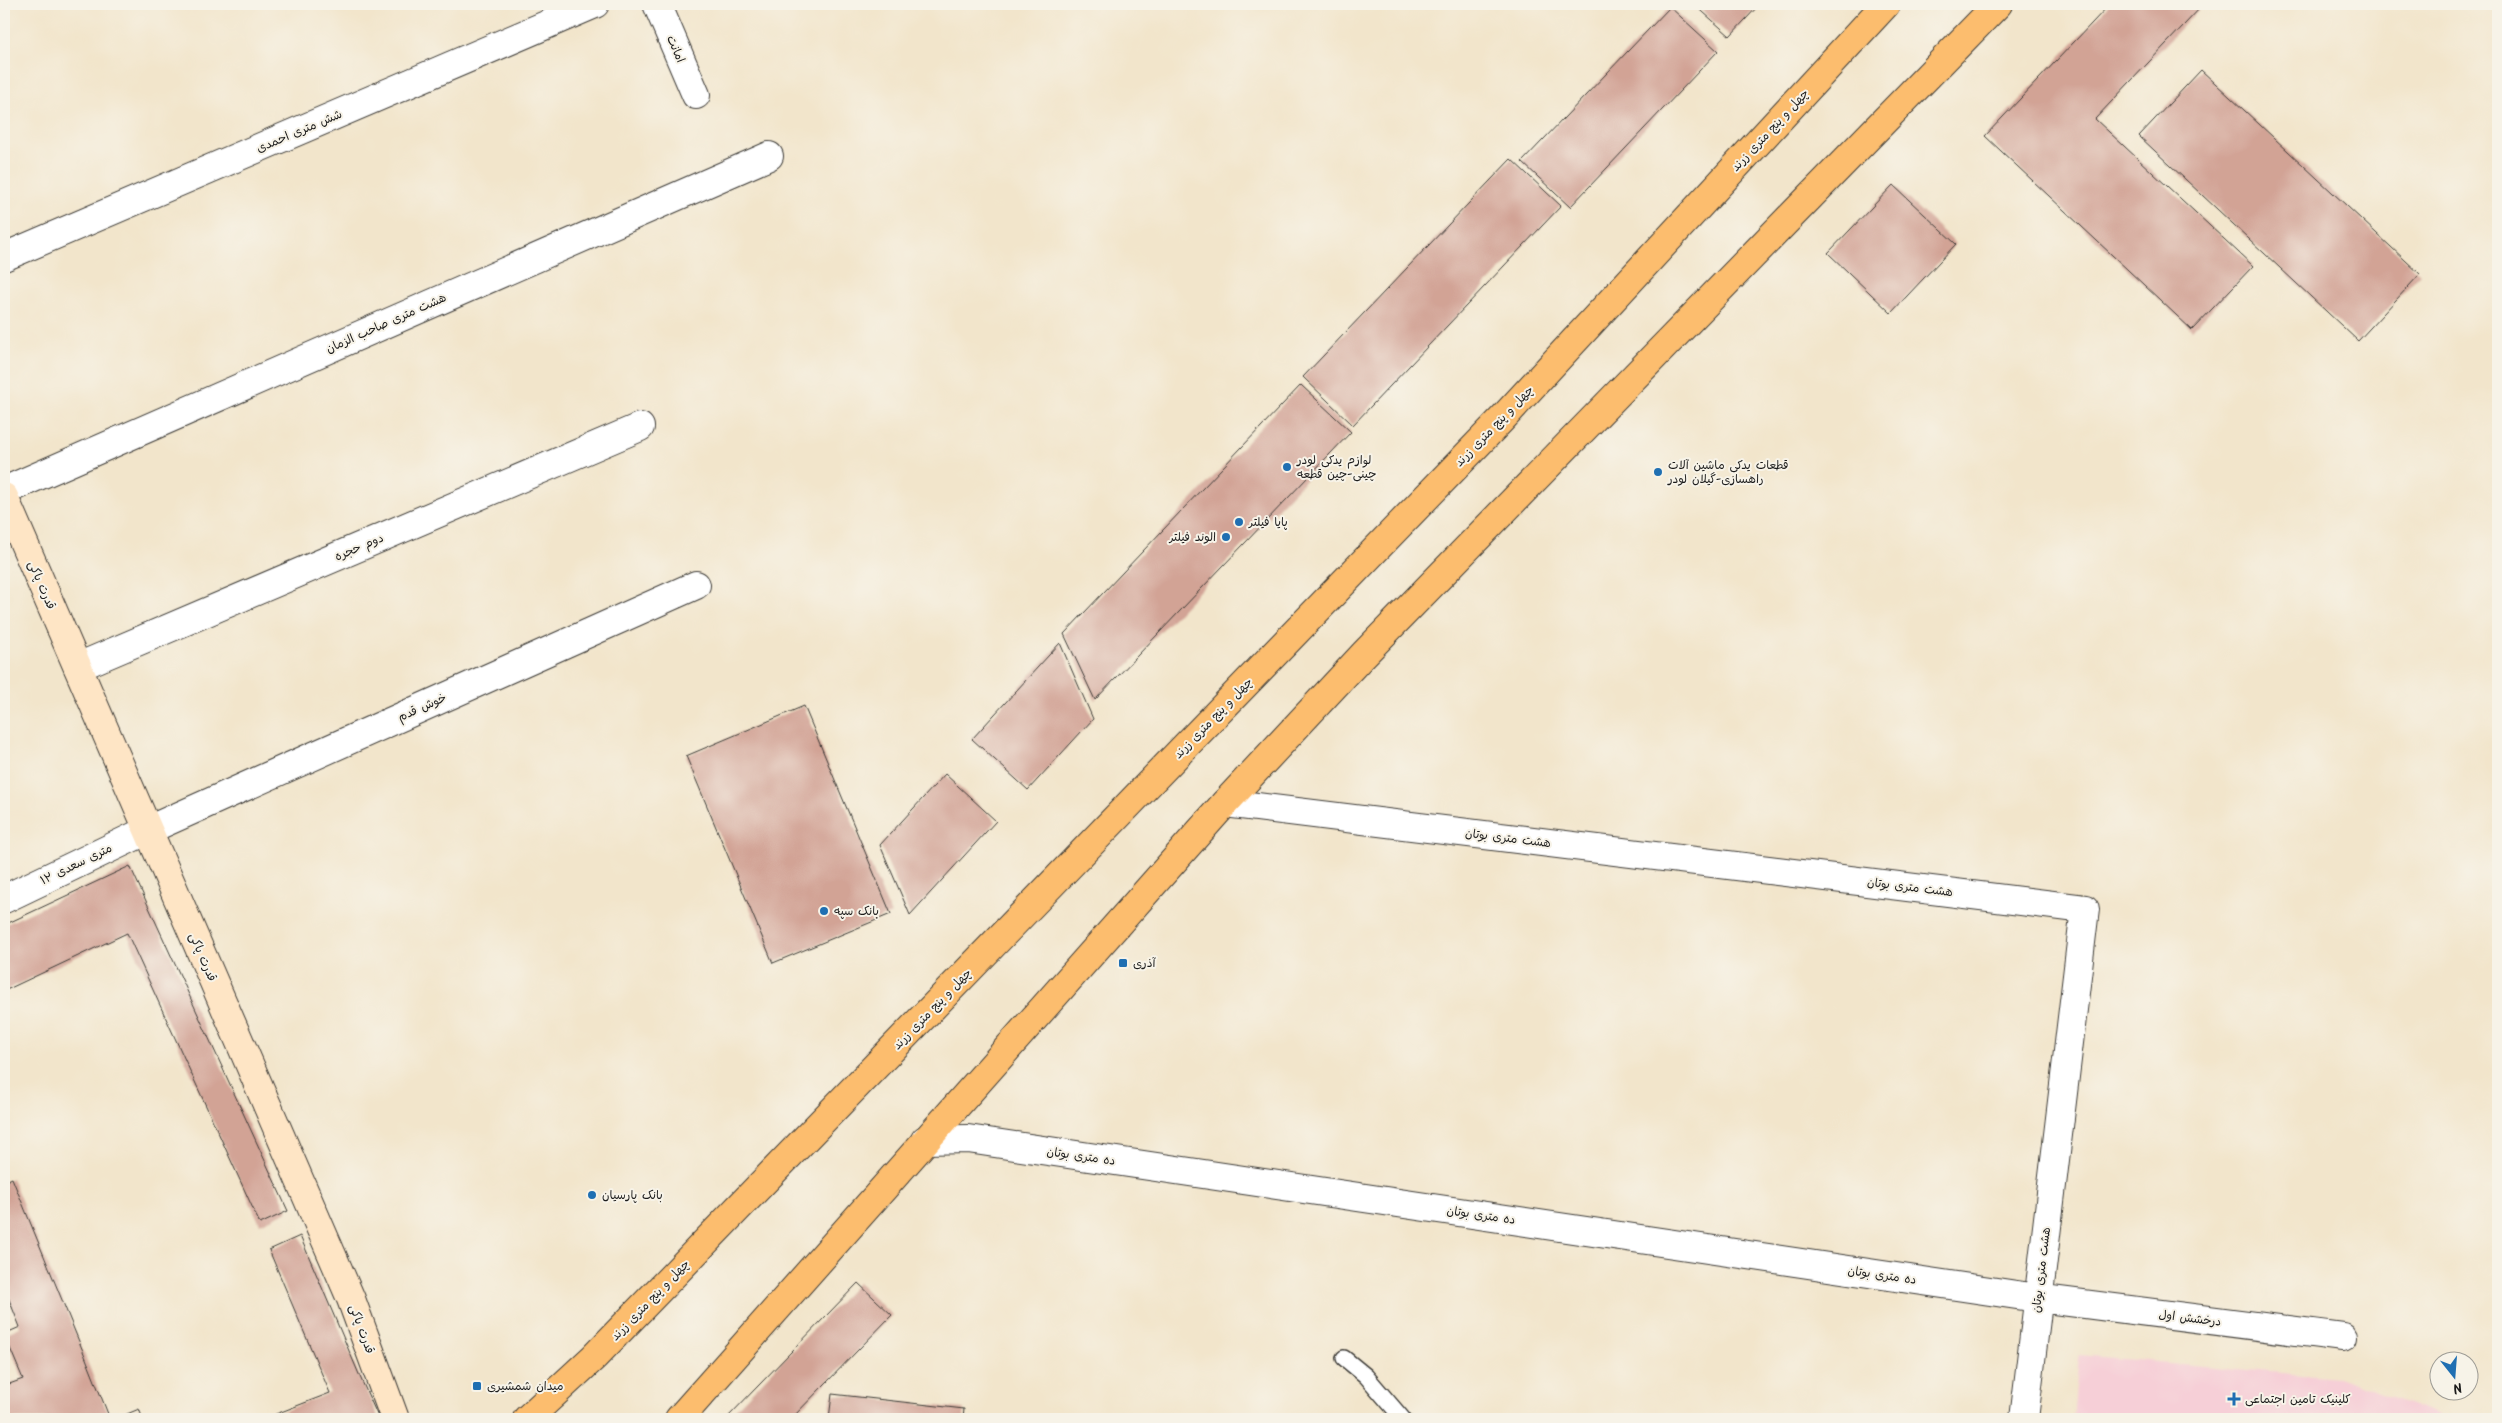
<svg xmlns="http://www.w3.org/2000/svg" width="2502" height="1423" viewBox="0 0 2502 1423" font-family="Kalam,'Playpen Sans Arabic',sans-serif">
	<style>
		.built { fill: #f6cfd7 }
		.building { fill: #d2a395 }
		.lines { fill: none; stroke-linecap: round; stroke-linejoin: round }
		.lane-casing { stroke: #3c3a36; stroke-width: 18 }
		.street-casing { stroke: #3c3a36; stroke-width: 30 }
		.secondary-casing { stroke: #3c3a36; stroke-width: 30 }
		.primary-casing { stroke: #3c3a36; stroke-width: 30 }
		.lane { stroke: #fff; stroke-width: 15 }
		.street { stroke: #fff; stroke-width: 28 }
		.secondary { stroke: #fee5c5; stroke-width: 28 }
		.primary { stroke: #fcbd6e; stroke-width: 28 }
		.poi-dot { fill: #1f6fb2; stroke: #f7f3e8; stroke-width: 2 }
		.labels { text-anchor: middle; stroke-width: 4; stroke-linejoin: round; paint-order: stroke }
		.street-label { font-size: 12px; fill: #1c1c1c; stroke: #f7f3e8 }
		.poi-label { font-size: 12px; fill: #1c1c1c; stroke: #f7f3e8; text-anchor: start }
	</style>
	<rect width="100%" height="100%" fill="#f7f3e8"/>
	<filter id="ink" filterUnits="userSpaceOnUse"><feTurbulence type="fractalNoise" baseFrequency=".02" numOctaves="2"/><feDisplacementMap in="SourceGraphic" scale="10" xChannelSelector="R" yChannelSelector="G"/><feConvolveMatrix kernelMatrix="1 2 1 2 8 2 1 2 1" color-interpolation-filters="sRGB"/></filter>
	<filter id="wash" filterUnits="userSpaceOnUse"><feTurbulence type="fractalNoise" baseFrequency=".0096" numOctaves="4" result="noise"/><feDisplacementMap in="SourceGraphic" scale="20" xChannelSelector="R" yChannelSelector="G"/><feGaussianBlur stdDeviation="1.12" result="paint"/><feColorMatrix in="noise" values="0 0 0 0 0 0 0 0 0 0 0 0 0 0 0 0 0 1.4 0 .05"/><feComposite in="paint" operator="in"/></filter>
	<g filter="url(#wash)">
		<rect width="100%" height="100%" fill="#f2e5cb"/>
		<path class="built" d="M2079 1355 2338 1378 2448 1419H2073Z"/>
		<g id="blocks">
			<path class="building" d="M1694 4H1760L1730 36Z
				M2110 4H2200L2202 6 2095 119 2253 266 2192 330 1985 136Z
				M1670 7 1718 51 1570 207 1522 162Z
				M2201 70 2420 274 2358 341 2139 136Z
				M1511 159 1561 206 1353 425 1303 377Z
				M1893 185 1956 244 1891 313 1828 253Z
				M1301 385 1351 432 1095 700 1064 634Z
				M1060 643 1093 719 1028 790 972 739Z
				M804 706 891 914 773 963 686 756Z
				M945 774 996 821 910 915 880 845Z
				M130 866 288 1211 260 1224 127 933 4 991V925Z
				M12 1178 85 1356 110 1419H4V1386L23 1379 4 1334 20 1327 4 1287V1182Z
				M300 1236 361 1379 379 1419H263L330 1393 269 1250Z
				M858 1283 892 1315 791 1419H726Z
				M832 1394 964 1409 963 1419H829Z
				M139 1409 143 1419H115Z"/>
		</g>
	</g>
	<g filter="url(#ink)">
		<use href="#blocks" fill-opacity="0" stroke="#3c3a36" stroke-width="1"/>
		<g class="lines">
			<g class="lane-casing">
				<path id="lane" d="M1344 1358 1366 1376 1403 1419"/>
			</g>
			<g class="street-casing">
				<path id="street" d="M657 4 696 95
					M4 257 595 4
					M4 491 769 156
					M78 667 640 427
					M1225 803 2085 909 2024 1419
					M4 899 148 830 696 585
					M925 1140 968 1139 2037 1298 2343 1337"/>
			</g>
			<g class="secondary-casing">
				<path id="secondary" d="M4 497 351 1299 395 1419"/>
			</g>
			<g class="primary-casing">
				<path id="primary" d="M527 1419 594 1357 1502 419 1886 4
					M679 1419 1225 803 1364 654 1998 4"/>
			</g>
			<use href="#lane" class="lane"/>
			<use href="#street" class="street"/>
			<use href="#secondary" class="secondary"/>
			<use href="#primary" class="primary"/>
		</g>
	</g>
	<g class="poi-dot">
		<circle cx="1287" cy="467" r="5"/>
		<circle cx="1658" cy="472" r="5"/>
		<circle cx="1239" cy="522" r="5"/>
		<circle cx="1226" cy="537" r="5"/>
		<circle cx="824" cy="911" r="5"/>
		<rect x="1118" y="958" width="10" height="10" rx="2.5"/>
		<circle cx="592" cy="1195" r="5"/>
		<rect x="472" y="1381" width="10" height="10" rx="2.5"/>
		<path d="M2231.5 1391.5h5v5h5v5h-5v5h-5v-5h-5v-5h5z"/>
	</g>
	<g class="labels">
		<g class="street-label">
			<text transform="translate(676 49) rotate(67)" y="4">امانت</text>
			<text transform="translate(1770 130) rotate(-47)" y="4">چهل و پنج متری زرند</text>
			<text transform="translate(299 131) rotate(-23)" y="4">شش متری احمدی</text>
			<text transform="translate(386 323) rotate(-24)" y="4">هشت متری صاحب الزمان</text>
			<text transform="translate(1494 426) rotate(-46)" y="4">چهل و پنج متری زرند</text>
			<text transform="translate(359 547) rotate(-23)" y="4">دوم حجره</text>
			<text transform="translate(42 585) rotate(67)" y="4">قدرت پاکی</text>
			<text transform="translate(422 707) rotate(-24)" y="4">خوش قدم</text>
			<text transform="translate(1213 718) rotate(-46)" y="4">چهل و پنج متری زرند</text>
			<text transform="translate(1508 838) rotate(7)" y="4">هشت متری بوتان</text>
			<text transform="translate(76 864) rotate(-26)" y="4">۱۲ متری سعدی</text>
			<text transform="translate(1910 887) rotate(7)" y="4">هشت متری بوتان</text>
			<text transform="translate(203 957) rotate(67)" y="4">قدرت پاکی</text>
			<text transform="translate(932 1009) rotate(-46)" y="4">چهل و پنج متری زرند</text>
			<text transform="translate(1081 1156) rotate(8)" y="4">ده متری بوتان</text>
			<text transform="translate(1481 1215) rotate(8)" y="4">ده متری بوتان</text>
			<text transform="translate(2041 1270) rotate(-83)" y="4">هشت متری بوتان</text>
			<text transform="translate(1882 1275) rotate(8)" y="4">ده متری بوتان</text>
			<text transform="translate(650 1300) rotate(-46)" y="4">چهل و پنج متری زرند</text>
			<text transform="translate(2190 1318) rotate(7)" y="4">درخشش اول</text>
			<text transform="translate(362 1329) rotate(70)" y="4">قدرت پاکی</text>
		</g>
		<g class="poi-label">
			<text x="1297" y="464">لوازم یدکی لودر<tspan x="1297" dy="14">چینی-چین قطعه</tspan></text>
			<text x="1668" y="469">قطعات یدکی ماشین آلات<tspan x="1668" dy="14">راهسازی-گیلان لودر</tspan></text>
			<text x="1249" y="526">پایا فیلتر</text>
			<text x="1216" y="541" text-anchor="end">الوند فیلتر</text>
			<text x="834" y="915">بانک سپه</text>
			<text x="1133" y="967">آذری</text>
			<text x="602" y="1199">بانک پارسیان</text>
			<text x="487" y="1390">میدان شمشیری</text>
			<text x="2245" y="1403">کلینیک تامین اجتماعی</text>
		</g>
	</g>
	<rect width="2502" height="1423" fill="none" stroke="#f7f3e8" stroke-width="20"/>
	<g transform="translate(2454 1376) rotate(163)"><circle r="24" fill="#f7f3e8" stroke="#9f9d96"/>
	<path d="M0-4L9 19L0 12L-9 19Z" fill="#1f6fb2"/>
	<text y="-8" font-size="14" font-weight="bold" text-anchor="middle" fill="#1c1c1c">N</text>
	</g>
</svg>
